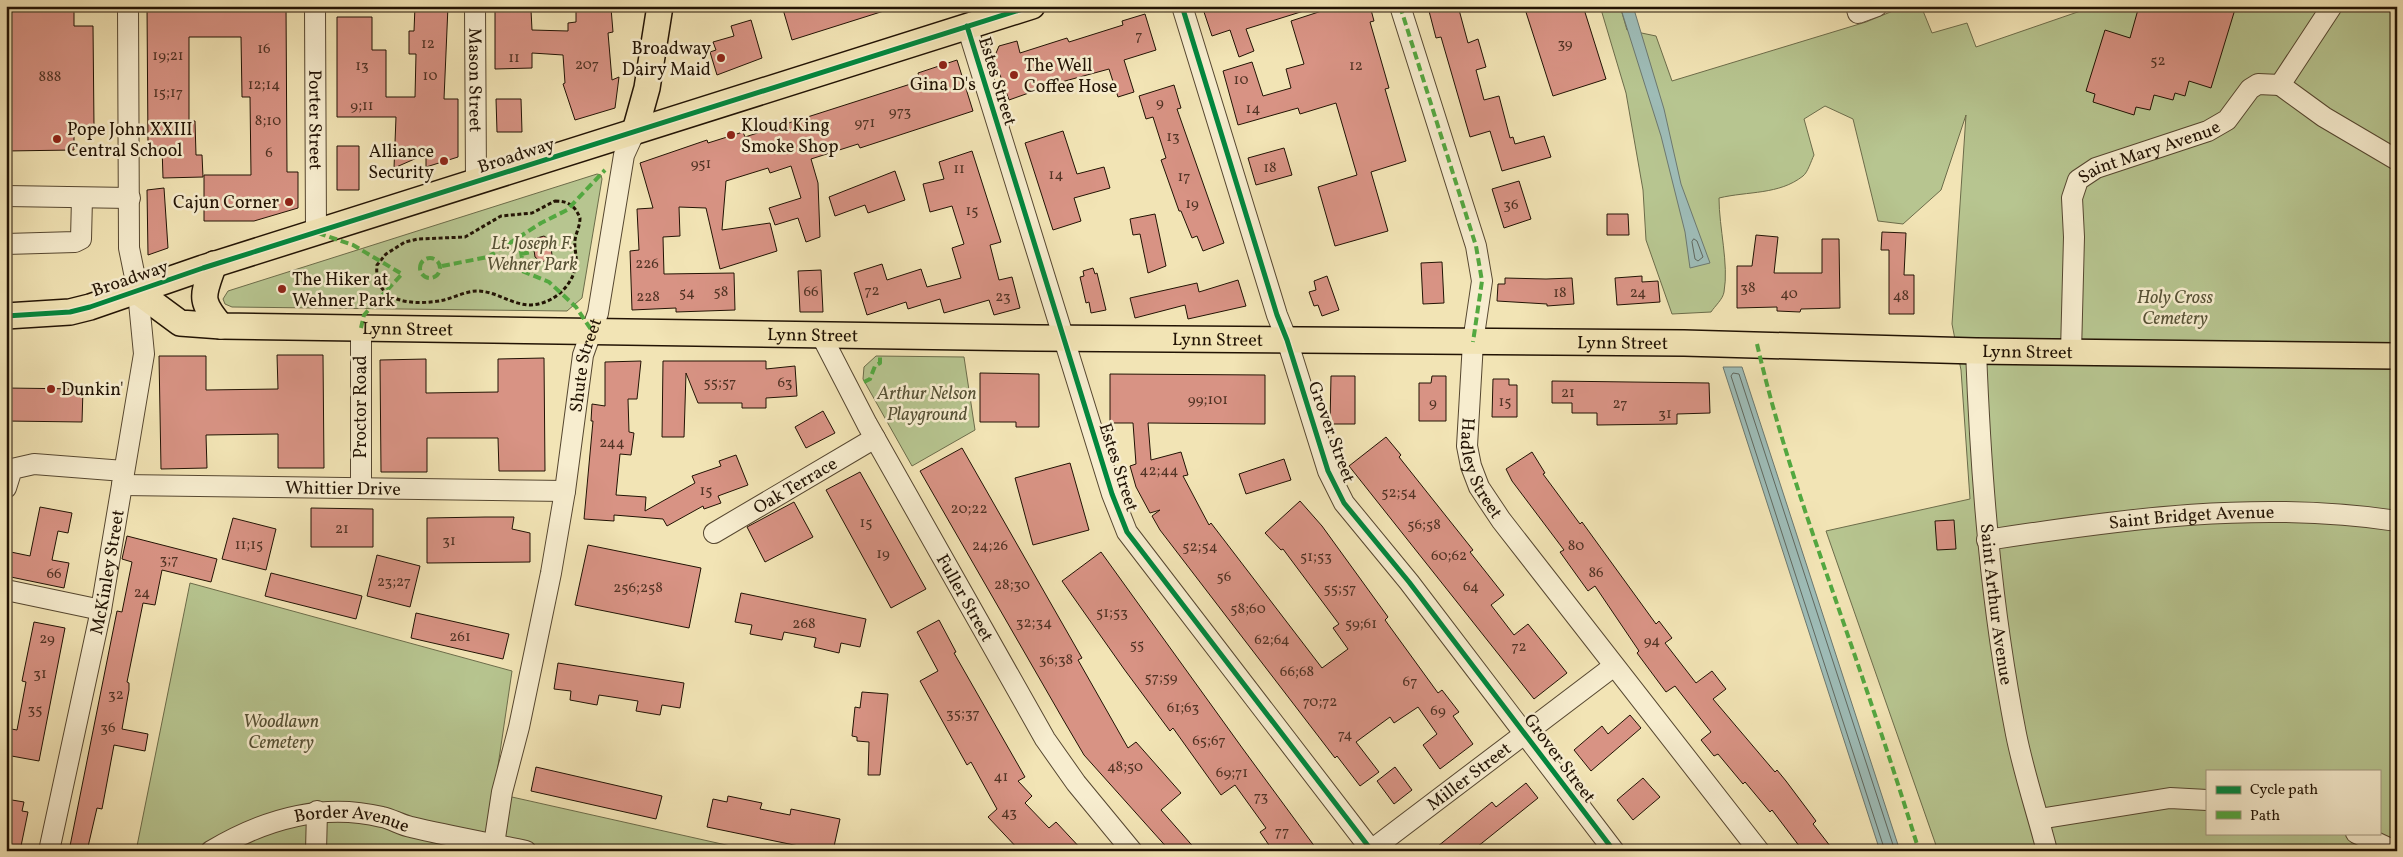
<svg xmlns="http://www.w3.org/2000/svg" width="2403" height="857" viewBox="0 0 2403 857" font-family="Vollkorn,serif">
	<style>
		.green { fill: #b7c590; stroke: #6c6c4a; fill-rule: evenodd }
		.water { fill: #9ebcb7; stroke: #6c786f }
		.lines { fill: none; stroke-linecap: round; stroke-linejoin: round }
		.shore { stroke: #60685e; stroke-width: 1 }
		.building { fill: #d89384; stroke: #221304 }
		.minor-casing { stroke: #564730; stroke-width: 22 }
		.major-casing { stroke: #221304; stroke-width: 28 }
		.path { stroke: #221304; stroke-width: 3; stroke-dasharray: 4 2.5; stroke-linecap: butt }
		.minor { stroke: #f7edcf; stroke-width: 20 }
		.major { stroke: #f2e4b5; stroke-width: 25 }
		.quiet { stroke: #53a840; stroke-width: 4; stroke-dasharray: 8 4; stroke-linecap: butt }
		.cycleway-casing { stroke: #f7edcf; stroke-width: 8 }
		.cycleway { stroke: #00873e; stroke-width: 5 }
		.poi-dot { fill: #8f2418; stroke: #f7edcf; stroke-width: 2 }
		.labels { text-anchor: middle; stroke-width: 5; stroke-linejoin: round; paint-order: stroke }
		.number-label { font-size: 15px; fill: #503324 }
		.poi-label { font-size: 18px; fill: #221304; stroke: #f7edcf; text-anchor: start }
		.street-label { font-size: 18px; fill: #221304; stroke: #f7edcf }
		.park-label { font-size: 18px; font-style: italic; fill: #565135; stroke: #f7edcf }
	</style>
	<rect width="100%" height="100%" fill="#f2e4b5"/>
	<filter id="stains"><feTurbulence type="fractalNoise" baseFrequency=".004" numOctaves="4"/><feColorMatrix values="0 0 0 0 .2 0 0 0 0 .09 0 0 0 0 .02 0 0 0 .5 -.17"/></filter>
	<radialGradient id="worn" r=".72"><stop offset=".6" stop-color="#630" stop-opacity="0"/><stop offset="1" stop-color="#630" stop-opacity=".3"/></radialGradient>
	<path class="green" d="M1600 6H1620L1627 30 1656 36 1672 81 1866 22 1905 6H1921L1932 33 1967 23 1976 47 2095 6H2397V851H1938L1826 531 1970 499 1961 370 1952 324 1966 115 1941 190 1903 224 1878 221 1853 119 1825 106 1804 119 1814 155C1811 161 1808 172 1803 176 1779 195 1748 191 1719 198 1719 228 1729 264 1724 292 1723 299 1715 306 1711 312L1672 314 1646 240 1643 190 1626 93ZM2207 771H2379V833H2207Z
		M597 174 601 175 602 179 582 298 567 311 232 307 225 304 223 299 228 291Z
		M876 356 964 357 975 430 912 466 863 379 864 367Z
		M190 583 512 671 494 793 753 851H136Z"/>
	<path class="water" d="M1620 6H1633L1664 109 1681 184 1710 263 1690 268 1685 232 1661 136Z
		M1723 367H1742L1900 851H1880Z"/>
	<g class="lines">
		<path class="shore" d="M1694 239 1697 241 1703 257 1698 261 1695 259 1692 242Z
			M1885 851 1731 376 1733 373 1739 374 1895 851"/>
	</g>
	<path class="building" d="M6 6H74V26H93L94 127H74V150L6 151Z
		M147 6H286L287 172H298V208L254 221H204V175H251L250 97H242L241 37H189V121H195L196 155H202L203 177 163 178 162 147H148Z
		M415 6H448L444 99H458V157L426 167V154L394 168 396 117H337V17H372V50H386V97H415L416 54H409V31H414Z
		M782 6H887V10L792 40Z
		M1202 6H1307V10L1246 29 1254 51 1239 57 1230 30 1212 36Z
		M1337 6H1370L1374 21 1370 22 1389 88 1385 89 1406 161 1371 172 1388 231 1335 246 1318 187 1357 175 1336 103 1300 114 1298 108 1238 125 1223 71 1252 62 1263 96 1291 88 1286 69 1304 64 1291 21Z
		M1447 6H1458L1468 43 1478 39 1486 67 1476 70 1484 100 1499 96 1510 138 1513 137 1515 144 1544 136 1551 157 1502 171 1490 131 1470 137 1441 37 1436 38 1429 11Z
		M1524 6H1583L1606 79 1553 96Z
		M2139 6H2236L2211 88 2189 81 2185 96 2175 93 2173 100 2154 95 2150 110 2136 107 2134 115 2093 102 2095 94 2086 91 2105 30 2130 38Z
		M611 8 613 32 608 33 612 80 619 77 615 108 575 120 563 84 565 83 563 55 532 53V68L495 69V11L531 10 532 30 568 31V23L576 22V10Z
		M1145 14 1156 50 1124 60 1134 92 1118 97 1109 69 1054 84 1009 100 994 58 999 46 1017 41 1020 53 1067 38 1069 42 1123 25 1122 21Z
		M751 20 762 58 717 75 710 52 716 50 713 42 734 36 731 26Z
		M957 60 973 111 860 148 858 144 811 159 818 183 820 237 806 242 798 218 775 225 769 208 801 198 791 166 770 173 768 168 726 181 722 230 770 223 777 251 720 269 706 208 679 207 680 236 663 237 664 274 734 273 735 310 676 312V308L632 310 630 251 639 250 637 209 653 208 640 163 707 140 708 143 743 132 745 137 920 81 918 73Z
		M1174 85 1181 108 1177 109 1224 243 1203 251 1197 236 1192 238 1181 211H1179L1161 160 1166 158 1153 117 1146 119 1139 96Z
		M496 99H521L522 132H497Z
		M1063 131 1077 174 1104 167 1110 188 1074 198 1081 221 1053 230 1025 143Z
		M337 146H359V190H337Z
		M1284 148 1292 175 1256 185 1248 158Z
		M972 151 1001 242 990 245 999 280 1012 277 1020 308 994 315 989 300 944 313 940 299 908 309 906 302 867 315 854 273 882 264 887 280 921 269 927 287 961 278 952 248 964 244 952 206 930 212 923 184 944 179 939 162Z
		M895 171 905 200 868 213 865 205 835 216 829 197Z
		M1519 181 1531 219 1504 228 1492 189Z
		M164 188 168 248 148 255 147 190Z
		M1155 214 1166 266 1148 273 1140 234 1133 235 1130 219Z
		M1607 214H1628L1629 235H1607Z
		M1882 232 1906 233 1904 275H1914V314H1889V250H1881Z
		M1756 235 1778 237 1774 273H1822V239H1839L1840 308 1801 309 1800 312 1777 311V307L1737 308V266H1752Z
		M544 236 550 240 552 255 548 260 541 262 535 257 533 243 537 238Z
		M1442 262 1444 303 1423 304 1421 263Z
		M1093 268 1095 274 1097 273 1106 310 1091 313 1089 302 1086 303 1080 277 1084 276 1083 271Z
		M821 270 823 312H800L798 271Z
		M1327 276 1339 310 1322 316 1318 305 1314 306 1309 292 1316 290 1314 281Z
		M1642 276V282L1658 281 1660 302 1617 305 1615 278Z
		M1505 278 1546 279 1572 278 1574 304 1547 306V304L1497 301 1498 284H1505Z
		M1238 280 1246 306 1188 319 1185 305 1135 318 1130 298 1197 283 1199 292Z
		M277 355H323L324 468H278V434L206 435 207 468 161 469 159 356H206V390L278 389Z
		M544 358 545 471H499L498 438H427V472H381L380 360 426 359V393L498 392V359Z
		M641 361 637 399H628L629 432 634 433 631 455 620 454 616 495 646 497 645 511 695 483 692 476 721 466 719 461 736 455 748 485 718 496 721 503 704 509 703 506 667 526 663 519 614 515V521L584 519 593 421H591L592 404 605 406V362Z
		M663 361H766V369L795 366 797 396 766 398V408H742V403H698L686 373 684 437H662Z
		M980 373 1039 374V427H1016V422H980Z
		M1110 374 1265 375V424L1148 423 1151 460 1181 452 1188 475 1183 476 1209 525 1211 523 1322 668 1348 649 1333 628 1339 624 1283 549 1281 550 1265 533 1300 501 1322 526 1388 617 1385 620 1438 693 1442 690 1459 712 1453 716 1473 744 1440 769 1423 745 1437 734 1418 707 1394 723 1390 717 1356 742 1379 772 1360 786 1337 756 1335 758 1160 530 1152 516 1160 510 1150 513 1136 487 1130 466 1136 464 1133 423H1110Z
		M1331 376H1355V424H1330Z
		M1432 376H1446V421H1419V383H1431Z
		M1493 379H1509V385H1517V417H1492Z
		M1552 381 1709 383 1710 413 1677 414V424L1597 425V413H1572V403H1552Z
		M6 388 83 389 82 422 6 421Z
		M823 411 835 433 806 448 795 427Z
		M1386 437 1401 455 1399 457 1473 550 1470 552 1504 595 1491 605 1514 635 1528 624 1567 673 1534 699 1349 466Z
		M962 448 1082 658 1078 660 1128 748 1136 742 1181 793 1161 810 1197 851H1170L1084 755 1064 721 920 471Z
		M1532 452 1545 473 1543 474 1580 524 1582 522 1656 624 1659 621 1672 638 1665 643 1696 683 1712 671 1726 689 1713 699 1775 772 1777 770 1786 781 1816 821 1813 824 1834 851H1803L1772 810 1770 812 1745 782 1743 784 1718 754 1714 756 1701 740 1711 732 1675 686 1666 692 1637 653 1639 651 1595 586 1588 591 1560 552 1564 550 1512 481 1506 469Z
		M1284 459 1291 480 1246 494 1239 474Z
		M1070 463 1089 530 1033 545 1015 478Z
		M860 472 926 589 891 608 826 490Z
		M794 502 813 537 765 562 747 527Z
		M40 507 72 513 68 533 58 531 52 560 69 563 64 588 6 576V551L30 556Z
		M311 508 373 509V547H311Z
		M485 517H514L512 529 530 533V562L427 563V518Z
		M233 518 276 529 266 570 222 559Z
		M1954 520 1956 549 1937 550 1935 521Z
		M127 536 217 559 211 582 162 570 155 605 143 603 127 682 129 683V690L122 729 148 734 145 751 114 745 102 809 97 808 87 851H69L117 611 122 612 132 562 122 559Z
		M588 545 701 568 689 628 575 605Z
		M1101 552 1243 749 1318 851H1273L1260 832 1266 828 1235 785 1221 795 1173 728 1170 731 1124 669 1062 581Z
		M377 555 420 566 410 607 367 596Z
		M271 573 362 596 356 619 265 596Z
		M741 593 866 619 860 647 841 643 839 653 814 647 816 638 784 632 782 640 750 634 752 625 735 622Z
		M416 613 509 634 503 659 411 638Z
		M939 620 956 652 954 653 1025 777 1018 781 1032 796 1025 803 1049 828 1056 822 1083 851H1020L988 817 997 809 971 762 967 765 920 681 938 671 917 632Z
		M34 622 65 628 39 761 6 755V728L17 730 26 682 22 681Z
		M558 663 684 683 680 708 662 705 660 715 636 711 638 701 599 695 597 705 570 700 571 691 554 689Z
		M862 692 888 694 880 775H868L869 742 857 741V737L852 736 855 707 860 708Z
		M1630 715 1641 728 1591 771 1574 750 1602 726 1608 734Z
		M536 767 662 796 656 819 531 791Z
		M1395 767 1412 790 1394 804 1377 781Z
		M1643 778 1660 797 1633 820 1617 800Z
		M1526 783 1538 798 1472 851H1432L1492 802 1496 807Z
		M728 796 762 803 760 809 790 815 791 809 840 819 833 851H823L707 827 713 799 727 802Z
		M6 799 24 802 22 811 28 812 20 851H6Z"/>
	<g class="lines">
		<g class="minor-casing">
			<g id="minor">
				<path id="s1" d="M315 6 316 232"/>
				<path id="s2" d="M475 6 476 182"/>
				<path d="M1182 6 1277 315 1287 340 1328 471 1344 503 1409 582 1614 851"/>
				<path id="s3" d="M1400 6 1476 246 1482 281 1473 342 1467 446 1471 466 1479 487 1501 520 1759 851"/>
				<path d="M1856 6 1858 13 1877 6"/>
				<path d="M967 26 1112 494 1127 532 1372 851"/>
				<path d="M2280 85 2324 117 2397 160"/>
				<path d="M2280 85 2332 6"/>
				<path d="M6 196 130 198"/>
				<path d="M6 244 75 242 81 239 82 198"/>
				<path id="s4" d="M820 333 867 424 1045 739 1076 783 1132 851"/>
				<path id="s5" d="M1976 351C1981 480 1991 607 2016 734 2024 774 2037 812 2047 851"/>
				<path id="s6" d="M2071 352 2074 237 2072 198 2078 180 2096 168 2208 131 2227 120 2250 89 2258 84 2280 85"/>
				<path id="s7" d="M122 485 565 491"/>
				<path d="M361 487V328"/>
				<path d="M6 488 12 469 34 464 124 471"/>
				<path id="s8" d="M714 533 875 438"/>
				<path id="s9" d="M1987 540C2123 519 2260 500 2397 521"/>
				<path d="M6 590 101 610"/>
				<path d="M2039 819 2170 798 2207 800"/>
				<path d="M2356 833 2395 851"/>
				<path id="s10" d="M49 851 101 610 144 354 138 292 129 248 128 6"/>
				<path id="s11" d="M211 851C263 820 321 802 382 817 392 819 401 825 411 827 449 836 488 843 526 851"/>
				<path d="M316 851 317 811"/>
				<path id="s12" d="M493 851 502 792 519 727 551 573 565 491 583 355 598 313 624 155 635 131"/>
				<path id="s13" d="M1370 851 1614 666"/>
			</g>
		</g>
		<g class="major-casing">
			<g id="major">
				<path d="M635 131 647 88 660 6"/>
				<path d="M214 264C203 296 198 299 221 326"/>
				<path id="s14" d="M138 292 180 323 221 326 1037 338 1684 343 1976 351 2397 356"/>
				<path d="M6 316 70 312 90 307 203 268 1032 6"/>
			</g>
		</g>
		<path class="path" d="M555 201C569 201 575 206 580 218 580 226 576 233 575 240 574 248 577 256 576 263 574 286 552 305 529 305 510 304 496 291 477 291 467 291 455 297 444 300 415 306 373 304 377 265L386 254 405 242 418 239 465 237 501 216 532 213Z"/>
		<use href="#minor" class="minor"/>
		<use href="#major" class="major"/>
		<path class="quiet" d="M1400 6 1476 246 1482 281 1473 342
			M318 233 353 245 402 274 364 315 361 328
			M519 238 524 272
			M521 254 532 252
			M488 257 541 223 567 210 605 170
			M420 268a10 10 0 1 1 20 0a10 10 0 1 1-20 0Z
			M442 266 488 257 549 282 576 307 592 331
			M1757 344C1777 431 1806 515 1835 598 1864 682 1893 766 1919 851
			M864 382 870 379 875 366 880 363V356"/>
		<g class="cycleway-casing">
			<path id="cycleway" d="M1182 6 1277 315 1287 340 1328 471 1344 503 1409 582 1614 851
				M967 26 1112 494 1127 532 1372 851
				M6 316 70 312 90 307 203 268 1032 6"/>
		</g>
		<use href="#cycleway" class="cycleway"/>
	</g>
	<g class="poi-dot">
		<circle cx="721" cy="58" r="5"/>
		<circle cx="943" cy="65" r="5"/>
		<circle cx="1014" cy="75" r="5"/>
		<circle cx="731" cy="135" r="5"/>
		<circle cx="57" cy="139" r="5"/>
		<circle cx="444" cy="161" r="5"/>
		<circle cx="289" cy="202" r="5"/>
		<circle cx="282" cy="289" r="5"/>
		<circle cx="51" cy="389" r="5"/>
	</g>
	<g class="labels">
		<g class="number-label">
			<text x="1139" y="40">7</text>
			<text x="428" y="48">12</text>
			<text x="1565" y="48">39</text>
			<text x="264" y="53">16</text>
			<text x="168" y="60">19;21</text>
			<text x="514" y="62">11</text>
			<text x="2158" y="65">52</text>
			<text x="587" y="69">207</text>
			<text x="362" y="70">13</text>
			<text x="1356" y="70">12</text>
			<text x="430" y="80">10</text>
			<text x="50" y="81">888</text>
			<text x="1241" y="84">10</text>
			<text x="264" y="89">12;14</text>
			<text x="168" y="97">15;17</text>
			<text x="1160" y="107">9</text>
			<text x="362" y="110">9;11</text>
			<text x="1253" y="113">14</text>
			<text x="900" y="116">973</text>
			<text x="268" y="125">8;10</text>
			<text x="865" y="127">971</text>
			<text x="1173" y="141">13</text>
			<text x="269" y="157">6</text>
			<text x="701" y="168">951</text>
			<text x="1270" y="172">18</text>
			<text x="959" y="173">11</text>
			<text x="1056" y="179">14</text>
			<text x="1184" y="181">17</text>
			<text x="1192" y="208">19</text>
			<text x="1511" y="209">36</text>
			<text x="972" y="215">15</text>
			<text x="647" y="268">226</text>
			<text x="1748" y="292">38</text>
			<text x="872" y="295">72</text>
			<text x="721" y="296">58</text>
			<text x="811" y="296">66</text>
			<text x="687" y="297">54</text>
			<text x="1560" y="297">18</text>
			<text x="1638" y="297">24</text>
			<text x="1789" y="298">40</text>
			<text x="1901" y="300">48</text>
			<text x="648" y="301">228</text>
			<text x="1003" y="301">23</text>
			<text x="720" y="387">55;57</text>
			<text x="785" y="387">63</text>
			<text x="1568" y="397">21</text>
			<text x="1208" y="404">99;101</text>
			<text x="1505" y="406">15</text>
			<text x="1433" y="407">9</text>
			<text x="1620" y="408">27</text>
			<text x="1665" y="418">31</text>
			<text x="612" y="447">244</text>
			<text x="1159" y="475">42;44</text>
			<text x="706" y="495">15</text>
			<text x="1399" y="497">52;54</text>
			<text x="969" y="513">20;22</text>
			<text x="866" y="527">15</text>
			<text x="1424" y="529">56;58</text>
			<text x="342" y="533">21</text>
			<text x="449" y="545">31</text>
			<text x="249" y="549">11;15</text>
			<text x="990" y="550">24;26</text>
			<text x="1576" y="550">80</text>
			<text x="1200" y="551">52;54</text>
			<text x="883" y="558">19</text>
			<text x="1449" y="560">60;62</text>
			<text x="1316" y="561">51;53</text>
			<text x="169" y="564">3;7</text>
			<text x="1596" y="577">86</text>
			<text x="54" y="578">66</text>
			<text x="1224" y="581">56</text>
			<text x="394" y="586">23;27</text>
			<text x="1012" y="589">28;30</text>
			<text x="1471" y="591">64</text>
			<text x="638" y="592">256;258</text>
			<text x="1340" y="593">55;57</text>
			<text x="142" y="597">24</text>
			<text x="1248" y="613">58;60</text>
			<text x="1112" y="617">51;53</text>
			<text x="1034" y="627">32;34</text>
			<text x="804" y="628">268</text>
			<text x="1361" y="628">59;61</text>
			<text x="460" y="641">261</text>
			<text x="47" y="643">29</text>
			<text x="1272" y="644">62;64</text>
			<text x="1652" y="645">94</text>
			<text x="1137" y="649">55</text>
			<text x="1519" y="651">72</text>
			<text x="1056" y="664">36;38</text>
			<text x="1297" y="676">66;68</text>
			<text x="40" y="678">31</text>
			<text x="1161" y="682">57;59</text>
			<text x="1410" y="686">67</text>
			<text x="116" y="699">32</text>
			<text x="1320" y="706">70;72</text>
			<text x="1183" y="712">61;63</text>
			<text x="35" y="714">35</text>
			<text x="1438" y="715">69</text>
			<text x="963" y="718">35;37</text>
			<text x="108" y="732">36</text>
			<text x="1345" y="739">74</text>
			<text x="1209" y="745">65;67</text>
			<text x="1125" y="771">48;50</text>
			<text x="1232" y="777">69;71</text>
			<text x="1001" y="781">41</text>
			<text x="1261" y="801">73</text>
			<text x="1009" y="817">43</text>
			<text x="1282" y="836">77</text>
		</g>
		<g class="poi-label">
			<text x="711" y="54" text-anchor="end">Broadway<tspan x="711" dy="21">Dairy Maid</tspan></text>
			<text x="1024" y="71">The Well<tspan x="1024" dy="21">Coffee Hose</tspan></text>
			<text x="943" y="90" text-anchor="middle">Gina D's</text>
			<text x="741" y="131">Kloud King<tspan x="741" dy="21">Smoke Shop</tspan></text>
			<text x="67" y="135">Pope John XXIII<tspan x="67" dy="21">Central School</tspan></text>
			<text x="434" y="157" text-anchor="end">Alliance<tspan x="434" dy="21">Security</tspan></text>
			<text x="279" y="208" text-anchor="end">Cajun Corner</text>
			<text x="292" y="285">The Hiker at<tspan x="292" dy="21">Wehner Park</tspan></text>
			<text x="61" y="395">Dunkin'</text>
		</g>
		<g class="street-label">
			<text dy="6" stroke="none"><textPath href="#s2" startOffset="74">Mason Street</textPath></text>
			<text transform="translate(998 81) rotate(73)" y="6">Estes Street</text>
			<text dy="6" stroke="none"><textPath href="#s1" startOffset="114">Porter Street</textPath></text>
			<text dy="6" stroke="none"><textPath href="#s6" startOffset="250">Saint Mary Avenue</textPath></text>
			<text transform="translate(516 155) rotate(-18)" y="6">Broadway</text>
			<text transform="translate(130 278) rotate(-19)" y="6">Broadway</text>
			<text dy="6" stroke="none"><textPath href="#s14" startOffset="280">Lynn Street</textPath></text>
			<text dy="6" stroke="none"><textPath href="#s14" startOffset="685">Lynn Street</textPath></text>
			<text dy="6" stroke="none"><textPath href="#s14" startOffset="1090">Lynn Street</textPath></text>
			<text dy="6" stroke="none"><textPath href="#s14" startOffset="1495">Lynn Street</textPath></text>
			<text dy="6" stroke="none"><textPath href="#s14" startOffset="1900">Lynn Street</textPath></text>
			<text dy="6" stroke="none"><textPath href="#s12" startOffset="495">Shute Street</textPath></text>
			<text transform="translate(360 407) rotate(-90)" y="6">Proctor Road</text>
			<text transform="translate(1332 432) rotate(70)" y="6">Grover Street</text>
			<text dy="6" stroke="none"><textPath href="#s3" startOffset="478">Hadley Street</textPath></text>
			<text transform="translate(1119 467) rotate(72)" y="6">Estes Street</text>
			<text dy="6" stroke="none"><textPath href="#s8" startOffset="94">Oak Terrace</textPath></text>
			<text dy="6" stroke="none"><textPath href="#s7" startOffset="221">Whittier Drive</textPath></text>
			<text dy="6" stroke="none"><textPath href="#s9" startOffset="206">Saint Bridget Avenue</textPath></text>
			<text dy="6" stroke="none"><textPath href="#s10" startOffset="285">McKinley Street</textPath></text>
			<text dy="6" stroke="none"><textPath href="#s4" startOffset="302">Fuller Street</textPath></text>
			<text dy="6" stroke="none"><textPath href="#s5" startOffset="254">Saint Arthur Avenue</textPath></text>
			<text transform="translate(1560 758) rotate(53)" y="6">Grover Street</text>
			<text dy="6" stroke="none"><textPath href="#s13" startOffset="124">Miller Street</textPath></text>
			<text dy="6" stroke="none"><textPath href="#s11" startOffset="149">Border Avenue</textPath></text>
		</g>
		<g class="park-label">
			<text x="532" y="249">Lt. Joseph F.<tspan x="532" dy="21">Wehner Park</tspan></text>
			<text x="2175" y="303">Holy Cross<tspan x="2175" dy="21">Cemetery</tspan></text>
			<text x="927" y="399">Arthur Nelson<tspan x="927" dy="21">Playground</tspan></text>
			<text x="281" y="727">Woodlawn<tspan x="281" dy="21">Cemetery</tspan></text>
		</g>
	</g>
	<rect width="2403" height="857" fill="none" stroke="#f2e4b5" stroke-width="25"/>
	<rect x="8" y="8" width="2388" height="842" fill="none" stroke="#221304" stroke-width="2.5"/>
	<rect x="12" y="12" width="2378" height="832" fill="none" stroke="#221304"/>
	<rect x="2206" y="770" width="175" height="65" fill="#f7edcf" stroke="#a2967e"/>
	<rect x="2216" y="786" width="25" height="8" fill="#00873e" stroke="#a2967e"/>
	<text x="2250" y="794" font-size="15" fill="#221304">Cycle path</text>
	<rect x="2216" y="811" width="25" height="8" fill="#53a840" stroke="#a2967e"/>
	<text x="2250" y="820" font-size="15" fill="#221304">Path</text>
	<rect width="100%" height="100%" filter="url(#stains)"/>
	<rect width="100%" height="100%" fill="url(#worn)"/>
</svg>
